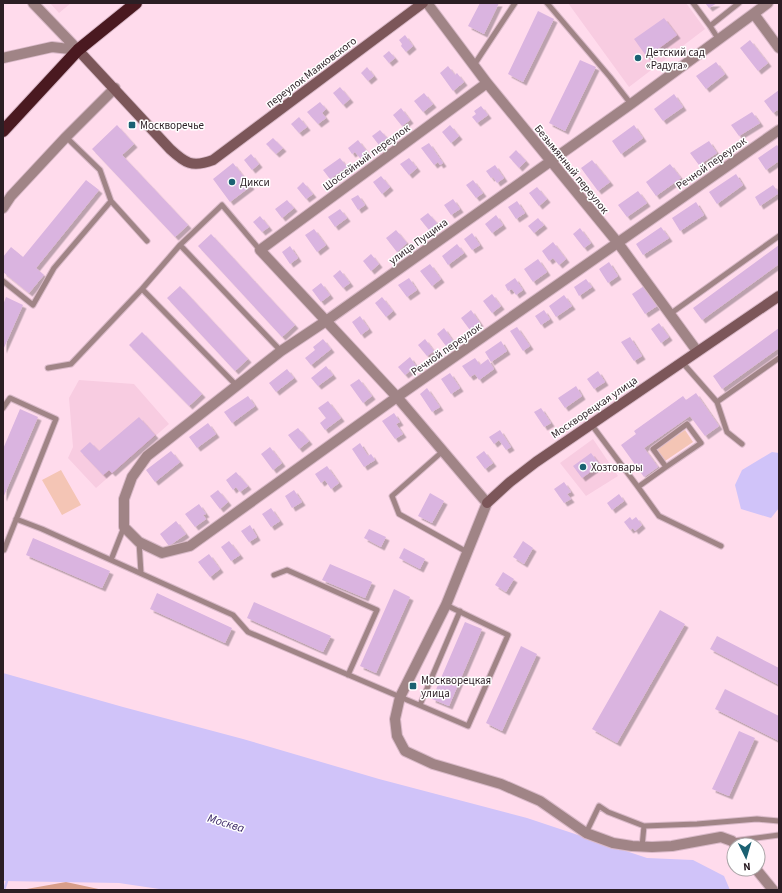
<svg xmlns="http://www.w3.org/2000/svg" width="782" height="893" viewBox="0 0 782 893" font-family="'Source Sans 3',sans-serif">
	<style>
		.built { fill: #f8cce1 }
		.green { fill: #f4c5b5 }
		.forest { fill: #d89e8a }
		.water { fill: #d0c3f9 }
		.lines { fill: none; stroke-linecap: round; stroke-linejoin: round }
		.stream { stroke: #d0c3f9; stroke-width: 2.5 }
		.building { fill: #dab4e0; filter: url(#shadow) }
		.lane-casing { stroke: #d9b9c8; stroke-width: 7 }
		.street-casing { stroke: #d9b9c8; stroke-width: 12 }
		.secondary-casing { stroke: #d9b9c8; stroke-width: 12 }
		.highway-casing { stroke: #d9b9c8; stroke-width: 14 }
		.lane { stroke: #a08486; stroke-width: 5 }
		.street { stroke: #a08486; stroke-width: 10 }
		.secondary { stroke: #7c5659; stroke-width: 10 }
		.highway { stroke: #4a1920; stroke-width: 12 }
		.poi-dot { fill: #1b6172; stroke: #fff; stroke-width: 1.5 }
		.labels { text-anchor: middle; stroke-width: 3; stroke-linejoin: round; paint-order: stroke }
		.poi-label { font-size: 11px; fill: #2b1e24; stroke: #fff; text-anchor: start }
		.street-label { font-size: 11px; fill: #2b1e24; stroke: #fff }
		.water-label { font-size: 12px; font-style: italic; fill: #3f2b69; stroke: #fff }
	</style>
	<defs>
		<filter id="shadow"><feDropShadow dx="3.5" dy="3.5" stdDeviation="0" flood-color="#0004"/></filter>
	</defs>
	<rect width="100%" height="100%" fill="#ffdbec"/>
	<path class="built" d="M50 3H71L59 13Z
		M568 3H686L705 29 629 87Z
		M79 380 134 384 169 424 96 488 68 458 73 447 69 398Z
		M593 439 618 476 586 496 560 463Z"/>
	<path class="green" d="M685 430 693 442 665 461 657 449Z
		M61 470 81 505 62 515 42 480Z"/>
	<path class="forest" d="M66 882 103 890H21Z"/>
	<path class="water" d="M772 452 779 453V508L771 518 741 509 735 485 742 470Z
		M3 673 123 707 243 739 379 779 527 818 647 858 693 860 724 876 730 890H166L119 883 3 881Z"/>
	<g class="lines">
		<path class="stream" d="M4 890 7 881"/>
	</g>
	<path class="building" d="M480 3H499L484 34 468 26Z
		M705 3H717L709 8Z
		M538 11 554 19 523 82 508 74Z
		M664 18 677 35 647 57 634 39Z
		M405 35 413 46 406 52 401 46 402 44 399 40Z
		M750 40 768 63 758 71 740 48Z
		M389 51 395 58 389 63 383 56Z
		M580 60 596 67 565 131 549 123Z
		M716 62 725 74 706 89 696 76Z
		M448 66 455 75 457 73 464 82 453 91 440 73Z
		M367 67 374 76 368 81 361 73Z
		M340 87 350 99 343 105 333 93Z
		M779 90V109L773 113 764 101Z
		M424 93 433 104 423 112 414 101Z
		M674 94 683 107 663 121 654 109Z
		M320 102 326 109 322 113 326 118 318 124 307 112Z
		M481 106 488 115 477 123 472 117 476 114 474 111Z
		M401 108 410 120 402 126 393 115Z
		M752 112 760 123 739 136 731 125Z
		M299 117 307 127 299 133 291 124Z
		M117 125 134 144 122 155 188 225 175 237 92 149Z
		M450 125 459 136 451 143 442 132Z
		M634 125 643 138 621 154 612 141Z
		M380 130 387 138 379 145 372 136Z
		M273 138 283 148 276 154 266 144Z
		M358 140 368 153 360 158 355 152 352 154 348 148Z
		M709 141 717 153 699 165 690 153Z
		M429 143 443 163 440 165 438 162 434 165 421 148Z
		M777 145 779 148V161L766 170 758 158Z
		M516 150 526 161 519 168 509 157Z
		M251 154 259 164 252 170 244 160Z
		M340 158 347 167 330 179 323 170Z
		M409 158 417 168 409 175 400 164Z
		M592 160 610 182 598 191 581 168Z
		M233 163 251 186 230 202 213 179Z
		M670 164 681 178 656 196 646 182Z
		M495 165 504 178 497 183 493 177 491 178 486 171Z
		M736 174 743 185 717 204 709 192Z
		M381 176 390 187 382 194 373 182Z
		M86 180 99 190 36 268 44 275 29 293 3 272V257L11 247 23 257Z
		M473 180 483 193 476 198 466 185Z
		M303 182 313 194 306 199 297 188Z
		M773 185 779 193 760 206 755 197Z
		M537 187 547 199 539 206 529 193Z
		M638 191 647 203 627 217 618 205Z
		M358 195 365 205 358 210 351 199Z
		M453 199 460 209 451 215 444 205Z
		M287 200 294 208 282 218 275 209Z
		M517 201 525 213 516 219 508 207Z
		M696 202 704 215 680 231 672 218Z
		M340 209 347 218 335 227 328 217Z
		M428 213 437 223 429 230 420 219Z
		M496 215 503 225 492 233 485 224Z
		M260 216 269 227 262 232 253 222Z
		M538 218 544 225 534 233 528 226Z
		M661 227 669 238 643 255 636 244Z
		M580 228 591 243 584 248 573 234Z
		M314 229 326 245 317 252 305 235Z
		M396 230 407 243 397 252 386 238Z
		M472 233 480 245 472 250 464 239Z
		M211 234 295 325 282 337 198 246Z
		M553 242 566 259 559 265 553 258 549 261 542 251Z
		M457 244 464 253 448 265 442 256Z
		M779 245V264L702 320 693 308Z
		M290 246 298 258 290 264 282 252Z
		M371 254 379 264 371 271 363 261Z
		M538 259 547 272 533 282 524 269Z
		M609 262 618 276 608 283 599 269Z
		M430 264 441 279 432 286 420 271Z
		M340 270 350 283 343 288 333 276Z
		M409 278 417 290 407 297 398 285Z
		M515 278 523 290 516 295 512 289 508 291 505 285Z
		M586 279 592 287 579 296 574 287Z
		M321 283 330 295 321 302 312 290Z
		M180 286 248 359 235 371 167 298Z
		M644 286 657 306 645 314 632 294Z
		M492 294 501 306 492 313 483 301Z
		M564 295 572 306 556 317 549 306Z
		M6 297 23 305 3 350V305Z
		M382 297 393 311 386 317 375 303Z
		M471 310 480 323 470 330 461 318Z
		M544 310 550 319 541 325 535 316Z
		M360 316 369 329 361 335 352 322Z
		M659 323 669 337 661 343 651 329Z
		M517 327 530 346 523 351 510 331Z
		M444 328 453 341 446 346 437 334Z
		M779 328V348L722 389 713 376Z
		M142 332 202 394 189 406 129 345Z
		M630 337 642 356 634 361 621 342Z
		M323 339 331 349 311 365 305 358 315 350 313 347Z
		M425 339 434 351 427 356 418 345Z
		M501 341 507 351 491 362 485 352Z
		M410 357 416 366 405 375 398 367Z
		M475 358 480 365 488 359 494 369 479 380 475 374 470 377 462 366Z
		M326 366 333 375 318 386 311 378Z
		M287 369 294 378 276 392 269 383Z
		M598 371 605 382 594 389 587 379Z
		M450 373 460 388 451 394 441 379Z
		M359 379 372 396 363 403 350 385Z
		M576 386 582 396 565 408 558 398Z
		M427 388 440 407 432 412 420 394Z
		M696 393 719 426 705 436 690 416 644 448 658 467 644 477 621 445 636 434 634 431 683 396 686 400Z
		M248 396 255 406 232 423 224 412Z
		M328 401 341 418 325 430 320 423 326 418 318 408Z
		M541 408 551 423 544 427 534 412Z
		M20 409 38 417 3 498V449Z
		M394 413 400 422 396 424 403 434 395 439 382 421Z
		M139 417 155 435 112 473 109 470 103 475 80 451 90 442 99 451Z
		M208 423 216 434 197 448 189 437Z
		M298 428 309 441 299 449 288 435Z
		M500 430 511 447 506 450 499 440 494 444 489 437Z
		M360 443 368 456 371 454 375 460 364 467 352 449Z
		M270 447 282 463 273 470 261 454Z
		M171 451 180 462 155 482 146 470Z
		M484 451 493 463 485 469 476 457Z
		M591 453 600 465 582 478 573 466Z
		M327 466 339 483 331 489 325 480 321 483 315 474Z
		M236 472 248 486 240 492 236 487 233 490 226 480Z
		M564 482 571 492 567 494 571 499 564 503 554 489Z
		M218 490 228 502 220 509 210 496Z
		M294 490 302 502 292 508 285 496Z
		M430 493 444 501 432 523 418 516Z
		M619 494 624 501 612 510 607 503Z
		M199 504 206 514 203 515 206 519 195 527 185 514Z
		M271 508 280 521 271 527 262 514Z
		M630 517 632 520 636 517 642 525 635 531 633 528 630 530 624 522Z
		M176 521 186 534 169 546 160 534Z
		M250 525 257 537 249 542 241 531Z
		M369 529 386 537 381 547 364 538Z
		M33 538 110 571 102 588 26 555Z
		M229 541 240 555 231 561 221 547Z
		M523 541 533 548 524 564 513 557Z
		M404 548 425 559 420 569 399 558Z
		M209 554 220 569 210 577 198 562Z
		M330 564 372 582 365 598 322 580Z
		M503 572 514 579 506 592 495 585Z
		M394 589 410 597 376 673 360 666Z
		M157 593 232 628 225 643 150 609Z
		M254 602 331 636 323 652 247 618Z
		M660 610 685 624 617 743 592 729Z
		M465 622 482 629 449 706 432 699Z
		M717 636 779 668V685L710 649Z
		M521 646 537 654 502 731 486 723Z
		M725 689 779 716V741L715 709Z
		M739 731 755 738 729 796 712 789Z"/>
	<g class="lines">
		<g class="lane-casing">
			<path id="lane" d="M547 3 610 77 631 104
				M693 3 710 26 739 3
				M710 26 719 40
				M474 65 515 3
				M66 137 100 170 111 201 147 241
				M260 250 222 205 180 245 281 351
				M3 281 33 305 54 268 111 201
				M142 289 237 386
				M670 314 779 236
				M682 362 717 402 779 358
				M48 368 71 364 142 289 180 245
				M717 402 727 432 742 444
				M3 408 10 398 56 419 4 550 3 549
				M591 424 638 487 666 467 653 449 687 424 701 443 666 467
				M443 451 392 496 399 514 467 552
				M638 487 659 516 721 546
				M16 519 42 529 233 615 248 632 468 726 508 635 446 605
				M139 542 141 573
				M111 560 124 527
				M274 575 287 570 377 610 348 675
				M420 705 460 611
				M644 826 697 824 757 819 779 821
				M586 833 599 806 608 812 644 826 642 847
				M733 841 779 835"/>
		</g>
		<g class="street-casing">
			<path id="street" d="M33 3 78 50
				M427 3 487 83 618 243 697 351
				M768 3 631 104 326 321 281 351 147 456 132 477 124 499V527L139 542 162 553 190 546 397 397 779 130
				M754 14 779 48
				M3 58 52 47 78 50
				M487 83 260 250 397 397 487 503 446 605 400 697 395 719 397 736 405 751 433 764 501 784 540 801 586 833 613 843 632 846 652 847 672 846 721 837 732 841 735 845
				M3 208 11 196 66 137 115 88
				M756 869 773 890"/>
		</g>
		<g class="secondary-casing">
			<path id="secondary" d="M78 50 170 149C185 163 192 168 213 160L423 3
				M487 503 510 482 536 462 779 296"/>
		</g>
		<g class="highway-casing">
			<path id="highway" d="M3 131 78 50 136 3"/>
		</g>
		<use href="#lane" class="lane"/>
		<use href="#street" class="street"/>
		<use href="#secondary" class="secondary"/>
		<use href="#highway" class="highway"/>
	</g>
	<g class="poi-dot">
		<circle cx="638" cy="58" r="4"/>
		<rect x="128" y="121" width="8" height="8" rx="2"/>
		<circle cx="232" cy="182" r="4"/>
		<circle cx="583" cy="467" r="4"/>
		<rect x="409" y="682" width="8" height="8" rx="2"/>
	</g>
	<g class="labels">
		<g class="poi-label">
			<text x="646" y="56">Детский сад<tspan x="646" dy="13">«Радуга»</tspan></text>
			<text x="140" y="129">Москворечье</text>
			<text x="240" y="186">Дикси</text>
			<text x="591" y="471">Хозтовары</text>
			<text x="421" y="684">Москворецкая<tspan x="421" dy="13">улица</tspan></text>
		</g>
		<g class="street-label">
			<text transform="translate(311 72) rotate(-37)" y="4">переулок Маяковского</text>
			<text transform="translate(366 157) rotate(-36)" y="4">Шоссейный переулок</text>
			<text transform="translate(711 163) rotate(-35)" y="4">Речной переулок</text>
			<text transform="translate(572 169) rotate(51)" y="4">Безымянный переулок</text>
			<text transform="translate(418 241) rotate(-36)" y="4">улица Пущина</text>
			<text transform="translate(446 349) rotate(-35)" y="4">Речной переулок</text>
			<text transform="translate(594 407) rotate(-34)" y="4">Москворецкая улица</text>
		</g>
		<g class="water-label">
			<text transform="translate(226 823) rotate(17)" y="4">Москва</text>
		</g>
	</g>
	<rect width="782" height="893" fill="none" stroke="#2b1e24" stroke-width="8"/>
	<g transform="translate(746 857) rotate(175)"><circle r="19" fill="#ffffff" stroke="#aaa5a7"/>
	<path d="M0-3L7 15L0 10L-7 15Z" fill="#1b6172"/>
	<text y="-6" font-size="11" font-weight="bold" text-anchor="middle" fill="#2b1e24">N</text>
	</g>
</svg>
